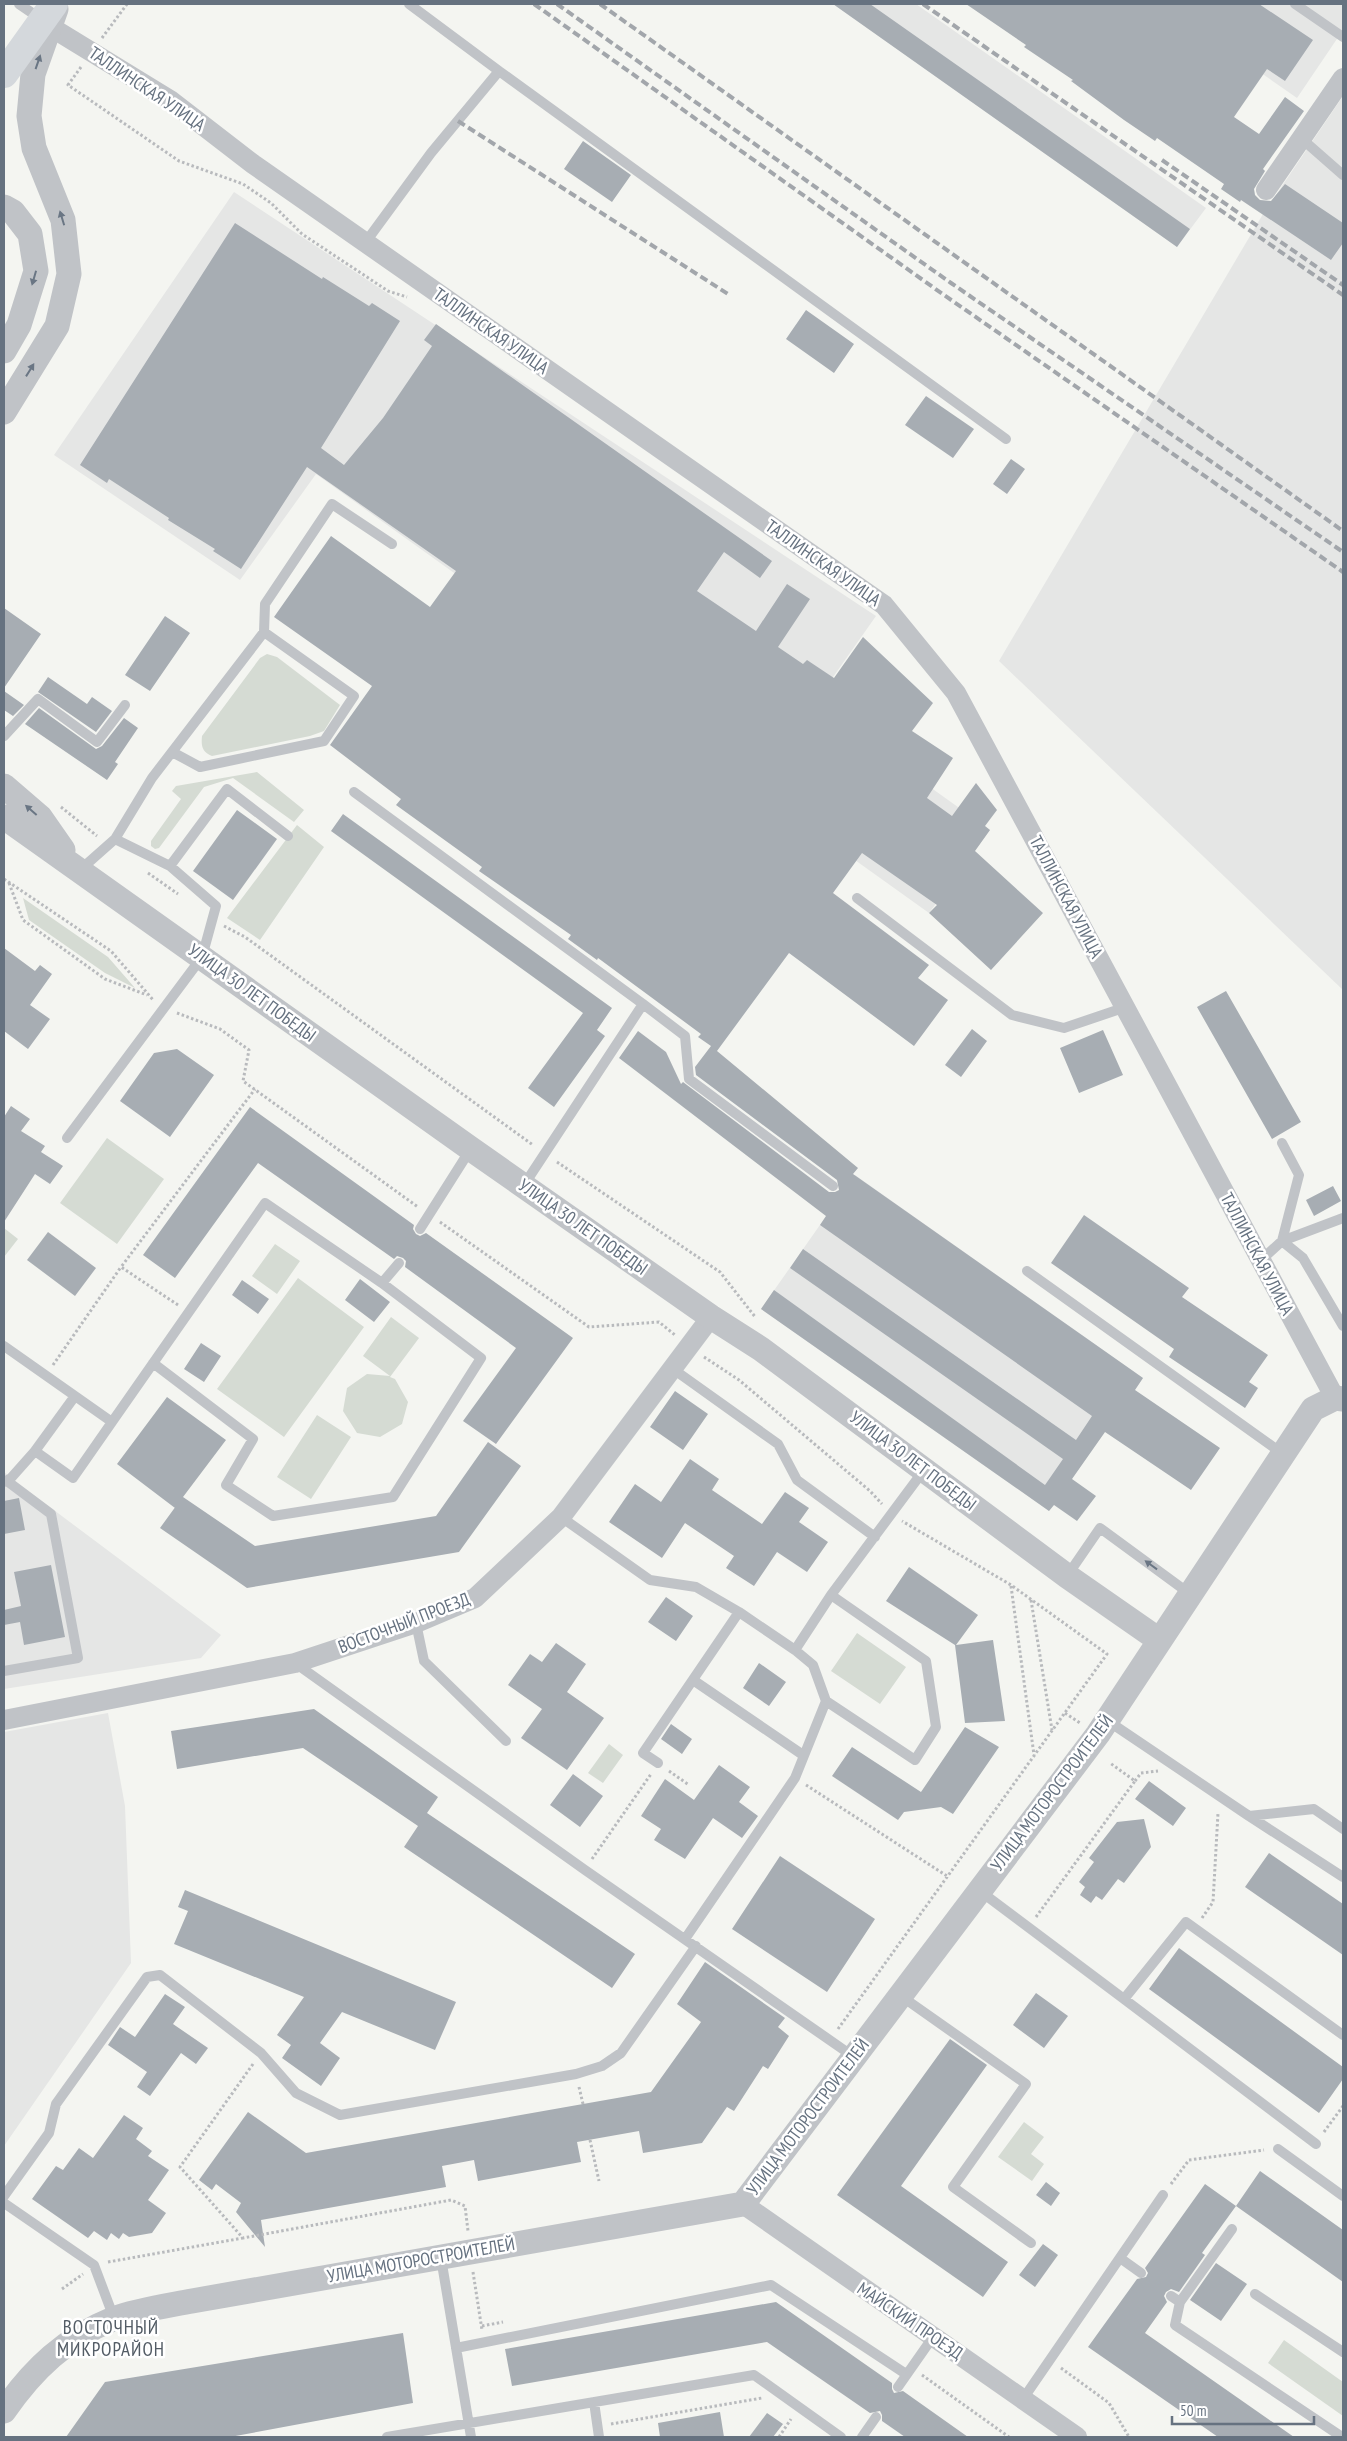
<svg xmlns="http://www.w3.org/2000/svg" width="1347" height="2441" viewBox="0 0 1347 2441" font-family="'PT Sans Narrow',sans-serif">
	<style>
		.built { fill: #e5e6e5 }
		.green { fill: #d5dbd3 }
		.building { fill: #a7adb3 }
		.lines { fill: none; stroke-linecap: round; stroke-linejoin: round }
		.path { stroke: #b8babd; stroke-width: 3; stroke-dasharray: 2.5 2.5; stroke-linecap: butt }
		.service { stroke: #c0c3c7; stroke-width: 10 }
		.minor { stroke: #c0c3c7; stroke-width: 20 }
		.tertiary { stroke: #c0c3c7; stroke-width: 25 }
		.secondary { stroke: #d4d8dc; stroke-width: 28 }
		.rail { stroke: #a2a6ab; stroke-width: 4; stroke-dasharray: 8 4; stroke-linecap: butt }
		.oneway { fill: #6a7684 }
		.labels { text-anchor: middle; stroke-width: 5; stroke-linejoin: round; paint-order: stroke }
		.street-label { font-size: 18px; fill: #667280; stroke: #fff }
		.neighbourhood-label { font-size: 19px; letter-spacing: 1px; fill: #535c65; stroke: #fff }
	</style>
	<rect width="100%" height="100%" fill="#f4f5f1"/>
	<path class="built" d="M833 4H916L1206 208 1177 247Z
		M1162 4H1343V30L1297 98Z
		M1343 96V990L999 661 1263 214Z
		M234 192 876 616 814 704 990 830 929 913 316 474 240 580 54 455Z
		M855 1175 1143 1378 1049 1511 761 1309Z
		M4 1472 11 1478 221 1635 201 1658 4 1689Z
		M108 1713 125 1806 131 1963 4 2146V1732Z"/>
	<path class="green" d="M267 654 277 657 340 705 324 731 310 736 212 756C202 752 201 746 202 736L260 658Z
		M257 772 304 810 294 822 233 778 204 787 159 848 155 849 151 846V841L181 799 172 791 176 786Z
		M297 825 324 847 260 940 227 918Z
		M23 898 108 957 135 988 105 973 29 920Z
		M107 1138 164 1179 117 1244 60 1203Z
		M4 1228 18 1239 4 1257Z
		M275 1244 300 1261 277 1294 252 1276Z
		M298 1278 364 1327 284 1437 217 1389Z
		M391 1317 419 1338 390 1377 395 1379 408 1402 402 1424 380 1437 357 1433 343 1411 347 1388 367 1374 390 1376 363 1356Z
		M317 1415 351 1437 311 1499 277 1477Z
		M857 1633 906 1667 880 1704 831 1671Z
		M609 1744 623 1755 603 1783 588 1773Z
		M1024 2122 1044 2137 1031 2154 1044 2164 1032 2181 998 2157Z
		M1284 2340 1343 2382V2416L1268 2363Z"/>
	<path class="building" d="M833 4H870L1190 229 1177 247Z
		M966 4H1259L1313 40 1285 81 1267 69 1234 117 1259 134 1285 97 1304 111 1263 169 1265 171 1254 189 1255 195 1260 200 1271 201 1285 184 1343 223V243L1331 260 1241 200 1240 202 1221 189 1224 184 1157 138 1155 141 1124 120 1071 81 1073 80 1024 47 1026 45Z
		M583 141 631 175 612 202 564 169Z
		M235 223 322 279 323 277 369 306 372 303 400 321 321 448 344 465 383 418 432 346 424 340 436 324 772 561 760 578 724 552 697 591 756 631 787 584 810 599 778 647 803 664 807 660 834 678 863 637 933 703 912 731 953 758 927 798 952 816 976 783 997 810 985 826 990 830 975 851 1043 913 991 970 929 913 937 905 862 853 833 893 929 965 918 978 948 1000 914 1046 789 953 717 1051 858 1168 853 1174 1143 1378 1135 1390 1220 1448 1191 1490 1105 1432 1072 1479 1096 1496 1077 1521 1054 1505 1049 1511 761 1309 774 1290 1045 1485 1063 1459 790 1268 803 1249 1076 1440 1092 1416 820 1225 826 1216 619 1058 638 1031 666 1052 681 1084 683 1082 829 1192H835L839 1190 837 1180 696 1075 695 1067 711 1046 698 1037 701 1034 598 958 597 960 568 939 571 935 479 871 482 867 396 805 401 799 330 745 372 686 274 617 331 536 430 607 456 571 307 467 241 569 213 551 215 549 168 520 169 518 109 479 107 483 80 465Z
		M806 310 854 344 834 373 786 339Z
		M926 396 974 429 953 458 905 425Z
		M1011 459 1025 469 1007 494 993 484Z
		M4 608 41 634 4 688Z
		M165 616 190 633 150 691 125 675Z
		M48 677 87 704 92 697 112 711 96 732 38 692Z
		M4 691 24 705 13 716 4 710Z
		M39 708 96 749 102 746 124 718 138 728 115 762 118 764 107 780 25 724Z
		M237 810 277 839 233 900 193 871Z
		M343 814 612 1008 597 1030 605 1036 554 1107 528 1088 583 1013 331 831Z
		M4 948 35 971 40 965 52 974 30 1005 50 1019 28 1049 4 1031Z
		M1226 991 1301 1122 1272 1139 1197 1007Z
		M972 1029 987 1041 961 1077 945 1065Z
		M1103 1030 1123 1075 1079 1093 1060 1048Z
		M177 1049 214 1075 170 1137 120 1101 154 1053Z
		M11 1106 30 1119 21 1131 45 1146 41 1152 63 1166 50 1184 35 1174 4 1222V1117Z
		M250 1107 414 1225 413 1229 416 1234 420 1236 426 1233 573 1338 496 1444 463 1421 516 1348 405 1267 406 1261 403 1258 397 1256 394 1259 258 1163 175 1278 143 1255Z
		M1333 1186 1341 1201 1314 1216 1306 1200Z
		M1084 1215 1189 1288 1182 1297 1268 1355 1249 1382 1258 1388 1245 1408 1169 1357 1174 1349 1051 1263Z
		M48 1232 96 1268 75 1296 27 1260Z
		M360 1279 390 1302 374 1322 345 1300Z
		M242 1280 269 1299 258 1314 232 1295Z
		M201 1343 221 1356 204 1382 184 1369Z
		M675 1391 708 1414 683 1450 650 1427Z
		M167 1397 226 1440 183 1497 255 1546 436 1516 488 1442 521 1466 459 1552 247 1588 160 1528 176 1506 175 1508 117 1464Z
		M690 1459 719 1479 712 1490 762 1524 785 1492 809 1508 799 1522 828 1542 807 1572 777 1552 754 1586 726 1568 734 1556 685 1523 662 1558 609 1522 635 1484 661 1502Z
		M19 1498 25 1530 4 1534V1501Z
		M51 1565 65 1637 24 1645 20 1622 4 1625V1610L21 1606 14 1572Z
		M909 1567 978 1615 956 1645 993 1640 1005 1721 965 1723 955 1645 886 1601Z
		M666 1597 693 1616 676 1641 648 1622Z
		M556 1643 586 1664 567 1692 604 1718 567 1770 521 1738 542 1709 508 1685 530 1654 542 1662Z
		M759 1663 786 1682 769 1706 743 1688Z
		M314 1709 438 1797 427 1813 635 1954 612 1988 404 1847 418 1826 303 1748 177 1769 171 1731Z
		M671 1724 692 1739 682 1754 661 1739Z
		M965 1727 999 1747 953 1814 941 1807 904 1812 898 1820 832 1776 852 1747 921 1792Z
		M719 1765 750 1787 739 1802 758 1816 742 1838 713 1818 685 1859 654 1840 661 1829 641 1816 665 1779 694 1800Z
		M573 1774 603 1796 580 1827 550 1805Z
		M1149 1781 1186 1808 1173 1826 1135 1799Z
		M1144 1819 1151 1847 1124 1883 1118 1879 1102 1900 1096 1896 1091 1903 1080 1895 1085 1887 1079 1882 1094 1862 1089 1858 1117 1822Z
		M1269 1853 1343 1904V1955L1245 1887Z
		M780 1856 875 1919 827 1992 732 1929Z
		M185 1890 456 2002 435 2050 342 2012 320 2043 340 2058 321 2086 282 2058 291 2045 277 2035 304 1997 174 1944 188 1911 178 1907Z
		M1179 1948 1343 2067V2079L1319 2113 1149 1989Z
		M705 1962 785 2018 778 2027 789 2036 768 2069 763 2066 734 2111 727 2107 702 2143 643 2153 639 2131 577 2142 581 2162 478 2181 474 2160 442 2166 446 2187 261 2220 265 2247 236 2212 241 2203 216 2184 212 2190 199 2180 248 2112 306 2153 651 2092 701 2022 677 2004Z
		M1036 1993 1068 2016 1044 2048 1013 2025Z
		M165 1994 185 2007 173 2024 208 2048 196 2064 181 2053 150 2096 137 2087 147 2072 108 2045 120 2027 135 2037Z
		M950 2039 987 2065 901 2186 1008 2262 983 2297 837 2195Z
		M124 2115 143 2128 136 2139 152 2151 148 2156 169 2170 148 2200 166 2213 152 2233 129 2237 123 2233 119 2239 111 2233 107 2240 94 2231 88 2238 32 2199 56 2166 63 2170 79 2148 93 2158Z
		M1260 2171 1343 2230V2282L1236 2206Z
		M1046 2182 1060 2193 1051 2206 1036 2195Z
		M1205 2184 1236 2206 1202 2253 1205 2255 1179 2292 1171 2289 1166 2292 1164 2296 1167 2302 1145 2333 1294 2437H1218L1088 2347 1137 2279 1146 2277 1148 2273 1145 2268Z
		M1043 2244 1058 2255 1035 2287 1019 2275Z
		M1216 2263 1247 2284 1221 2321 1190 2300Z
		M776 2302 892 2383V2389L894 2393 903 2391 968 2437H905L882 2421V2415L880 2411 870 2413 767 2342 512 2386 505 2349Z
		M403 2333 413 2403 230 2437H66L105 2382Z
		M720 2412 724 2437H660L658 2423Z
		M767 2413 783 2424 773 2437H749Z"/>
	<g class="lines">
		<path class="path" d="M102 38 127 4
			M81 67 68 85 179 161 243 184 271 203 302 234 388 291 407 297
			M61 807 97 836
			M148 873 178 894
			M4 879 111 951 154 1001
			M9 883 23 920 105 979 147 995
			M224 926 245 937 533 1145
			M177 1013 220 1029 249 1050 243 1081 418 1207
			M557 1162 720 1272 756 1318
			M440 1222 589 1327 659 1322 675 1335
			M178 1305 121 1267 255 1089
			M704 1357 739 1380 870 1491 882 1504
			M53 1365 121 1267
			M1011 1586 1034 1755
			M1031 1600 1052 1730
			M1065 1713 1080 1723
			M669 1771 689 1785
			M1135 1781 1141 1773 1158 1771
			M806 1785 947 1876
			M592 1859 651 1774
			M1036 1917 1135 1781 1110 1763
			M1202 1918 1213 1902 1218 1813
			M838 2029 1107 1654 1011 1585 902 1521
			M253 2064 180 2167 243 2238 451 2200 465 2206 468 2231
			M579 2087 583 2104
			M1324 2132 1343 2106
			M590 2140 599 2181
			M1171 2184 1189 2160 1264 2150
			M108 2262 243 2238
			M473 2272 482 2330
			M62 2289 83 2274
			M482 2326 503 2322
			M1061 2368 1109 2403 1129 2437
			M922 2375 1009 2437
			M611 2424 762 2398
			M779 2437 791 2419"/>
		<path class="service" d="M19 4 41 19
			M409 4 499 71
			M1295 4 1343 37
			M1302 139 1343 175
			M365 243 431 153 499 71 1006 439
			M264 632 265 604 332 504 392 544
			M4 736 38 699 97 742 125 705
			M354 792 643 1004
			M170 866 227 789 288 836
			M80 870 115 839 152 778 264 632 354 696 324 741 200 767 174 753
			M857 898 1012 1015 1064 1028 1126 1007
			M67 1138 202 957 216 906 170 866 115 839
			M524 1185 643 1004 685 1036 689 1079 833 1186
			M420 1229 470 1150
			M1282 1241 1303 1258 1343 1326
			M1282 1241 1343 1218
			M1260 1261 1282 1241 1299 1175 1282 1143
			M1027 1271 1283 1454
			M382 1283 399 1263
			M4 1346 112 1422 265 1203 382 1283 481 1358 393 1497 273 1516 226 1485 253 1439 153 1363
			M673 1369 778 1444 797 1480 875 1537
			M75 1396 35 1451 73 1478 112 1422
			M4 1482 11 1478 35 1451
			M561 1517 650 1580 696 1587 739 1612
			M1067 1576 1100 1528 1190 1594
			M416 1623 424 1661 506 1741
			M295 1663 585 1870 854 2057
			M4 1671 78 1658 51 1514 7 1481
			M693 1680 803 1755
			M826 1701 915 1760 936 1727 926 1661 831 1595
			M1108 1721 1249 1816 1314 1809 1343 1829
			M658 1763 643 1753 739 1612 795 1650
			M1249 1816 1343 1877
			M980 1891 1124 1999 1186 1922 1343 2035
			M685 1939 795 1778 826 1701 813 1665 795 1650 831 1595 924 1470
			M901 1996 1026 2084 953 2187 1031 2243
			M1124 1999 1316 2144
			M1278 2149 1343 2196
			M4 2196 49 2133 56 2104 147 1977 160 1975 261 2053 296 2093 340 2115 576 2074 602 2066 621 2053 696 1946
			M4 2203 94 2265 114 2318
			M441 2258 471 2437
			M1120 2258 1141 2273
			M1255 2294 1343 2352
			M1171 2296 1180 2302 1175 2325 1342 2437
			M1180 2302 1232 2229
			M456 2348 771 2285 906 2374
			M898 2387 933 2337
			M1023 2399 1163 2195
			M594 2402 599 2437
			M387 2437 754 2375 841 2437
			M862 2437 876 2417"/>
		<path class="minor" d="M54 29 170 100 253 164 884 605 956 693 1335 1398
			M1266 190 1343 78
			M4 1720 295 1663 416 1623 475 1598 561 1517 711 1317
			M743 2204 1077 2437"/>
		<path class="tertiary" d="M4 207 13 212 30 234 36 271 19 325 4 351
			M4 412 57 326 69 274 63 220 34 148 29 116 33 74 56 9
			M4 786 40 817 63 850
			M4 817 471 1149 711 1317 761 1349 1067 1576 1159 1640
			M4 2411C33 2369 66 2338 113 2319 137 2310 166 2306 192 2301L743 2204 1098 1734 1313 1409 1335 1398 1343 1399"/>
		<path class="secondary" d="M4 74 54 4"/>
		<path class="rail" d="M534 4 944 295 1343 572
			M557 4 951 283 1343 552
			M600 4 1343 531
			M923 4 1343 295
			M458 121 728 294
			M1162 160 1343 285"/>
	</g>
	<defs><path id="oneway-solid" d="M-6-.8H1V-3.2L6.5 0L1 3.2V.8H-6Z" transform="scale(1.25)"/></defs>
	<g class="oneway">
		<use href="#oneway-solid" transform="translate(38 62) rotate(-71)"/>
		<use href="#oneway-solid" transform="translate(62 218) rotate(-107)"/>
		<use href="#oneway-solid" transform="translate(34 278) rotate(106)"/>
		<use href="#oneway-solid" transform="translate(30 370) rotate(-58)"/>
		<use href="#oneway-solid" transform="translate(31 810) rotate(-139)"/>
		<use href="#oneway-solid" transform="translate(1151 1565) rotate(-144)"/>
	</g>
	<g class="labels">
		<g class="street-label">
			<text transform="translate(147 89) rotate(34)" y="6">ТАЛЛИНСКАЯ УЛИЦА</text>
			<text transform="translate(491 331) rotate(35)" y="6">ТАЛЛИНСКАЯ УЛИЦА</text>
			<text transform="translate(823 563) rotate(35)" y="6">ТАЛЛИНСКАЯ УЛИЦА</text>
			<text transform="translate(1066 897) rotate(62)" y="6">ТАЛЛИНСКАЯ УЛИЦА</text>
			<text transform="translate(252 993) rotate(36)" y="6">УЛИЦА 30 ЛЕТ ПОБЕДЫ</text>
			<text transform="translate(583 1227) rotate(35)" y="6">УЛИЦА 30 ЛЕТ ПОБЕДЫ</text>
			<text transform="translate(1257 1254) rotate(62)" y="6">ТАЛЛИНСКАЯ УЛИЦА</text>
			<text transform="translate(913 1461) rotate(37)" y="6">УЛИЦА 30 ЛЕТ ПОБЕДЫ</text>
			<text transform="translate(404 1623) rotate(-21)" y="6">ВОСТОЧНЫЙ ПРОЕЗД</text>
			<text transform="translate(1052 1793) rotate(-53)" y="6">УЛИЦА МОТОРОСТРОИТЕЛЕЙ</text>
			<text transform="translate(808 2117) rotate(-53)" y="6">УЛИЦА МОТОРОСТРОИТЕЛЕЙ</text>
			<text transform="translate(421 2260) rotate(-10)" y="6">УЛИЦА МОТОРОСТРОИТЕЛЕЙ</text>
			<text transform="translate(910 2321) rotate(34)" y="6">МАЙСКИЙ ПРОЕЗД</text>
		</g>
		<g class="neighbourhood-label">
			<text x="111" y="2334">ВОСТОЧНЫЙ<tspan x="111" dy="22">МИКРОРАЙОН</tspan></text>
		</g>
	</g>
	<rect width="1347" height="2441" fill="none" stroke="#667280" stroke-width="10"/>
	<path d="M1172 2416v8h142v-8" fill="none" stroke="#667280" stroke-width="2.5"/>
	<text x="1180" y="2416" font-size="15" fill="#667280" stroke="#ffffff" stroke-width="4" paint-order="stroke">50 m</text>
</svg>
